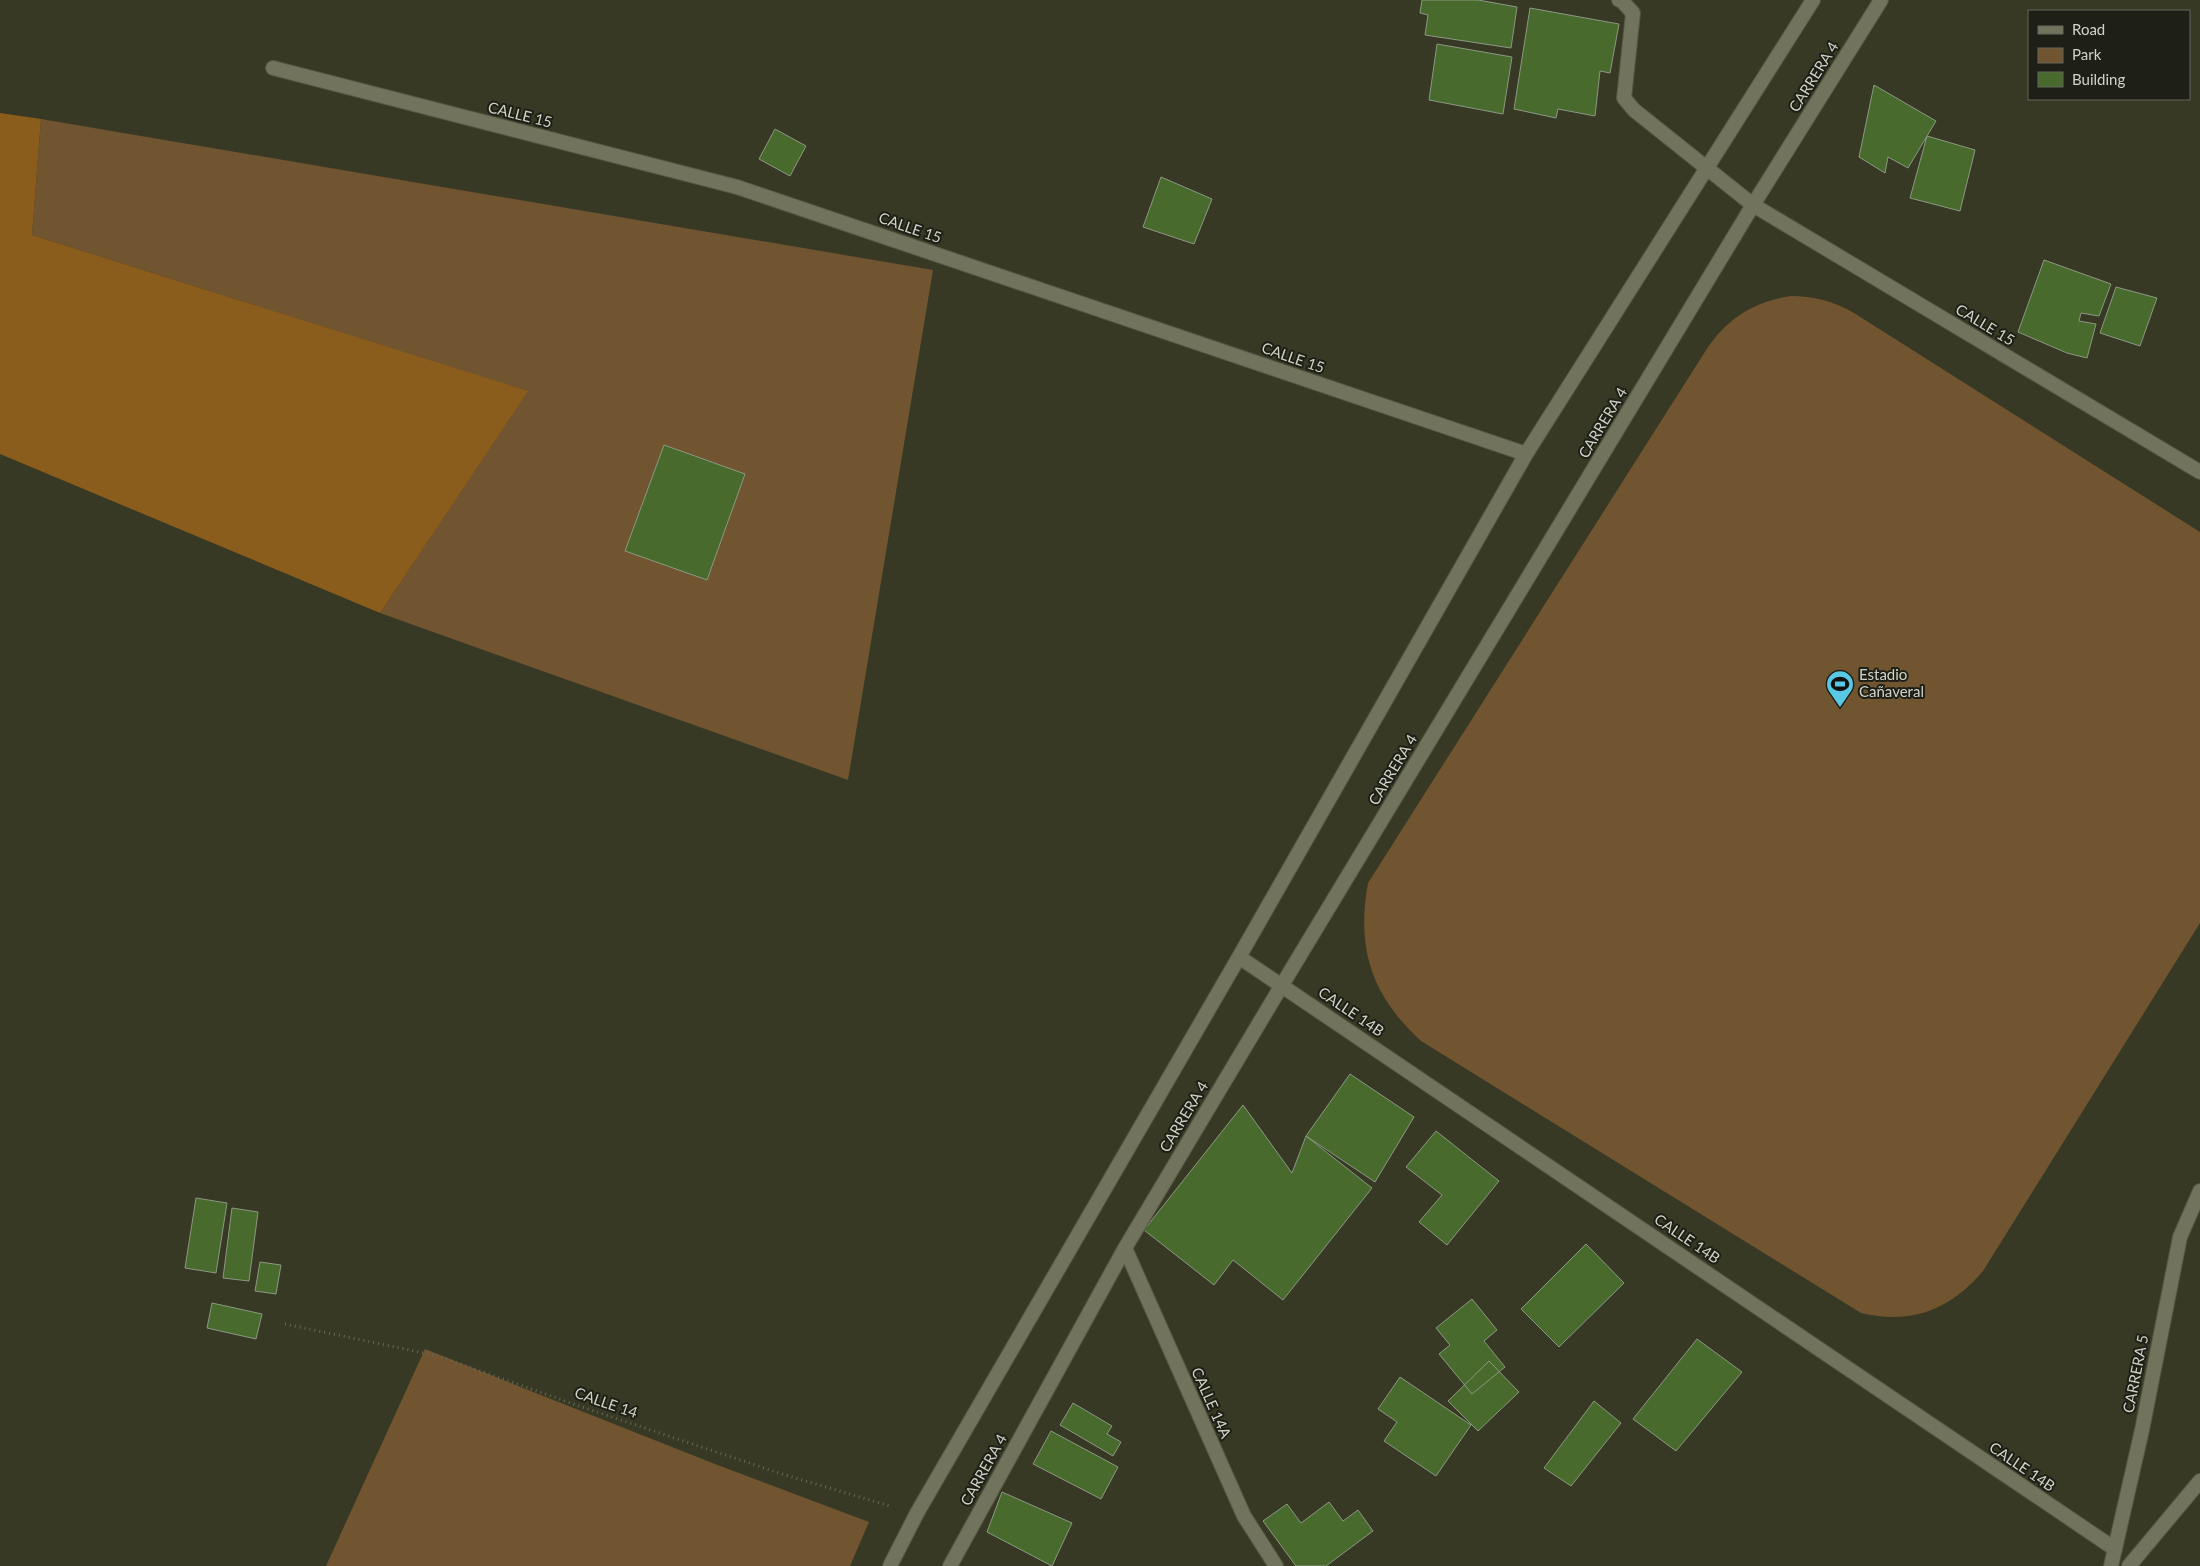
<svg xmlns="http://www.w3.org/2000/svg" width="2200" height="1566" viewBox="0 0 2200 1566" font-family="Lato,sans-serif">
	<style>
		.green { fill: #715430 }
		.forest { fill: #8b5d1c }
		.building { fill: #486b2d; stroke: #8c9884 }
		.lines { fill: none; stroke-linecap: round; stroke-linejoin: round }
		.minor-casing { stroke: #555644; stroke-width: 16 }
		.secondary-casing { stroke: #555644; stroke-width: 16 }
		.path { stroke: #676957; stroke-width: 3; stroke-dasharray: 1 4; stroke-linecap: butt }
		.minor { stroke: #71735d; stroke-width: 14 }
		.secondary { stroke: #71735d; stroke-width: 14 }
		.labels { text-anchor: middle; stroke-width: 4; stroke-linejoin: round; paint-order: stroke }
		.street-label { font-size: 15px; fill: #d2d3c7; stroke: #1e1f16 }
		.poi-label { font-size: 15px; fill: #d2d3c7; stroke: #1e1f16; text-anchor: start }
	</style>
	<rect width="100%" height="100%" fill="#373925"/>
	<path class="green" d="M41 119 933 270 848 780 380 613 527 391 32 235Z
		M1790 296C1814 296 1833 301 1854 313L2200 532V923L1983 1271C1950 1310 1911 1325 1861 1313L1421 1041C1372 996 1356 949 1368 883L1708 347C1729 317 1755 302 1790 296Z
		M425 1349 715 1464 869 1522 850 1566H326Z"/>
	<path class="forest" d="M0 113 41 119 32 235 528 391 380 613 0 454Z"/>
	<path class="building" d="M1422 0H1478L1517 7 1511 48 1425 35 1428 15 1420 13Z
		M1530 8 1619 24 1610 73 1600 71 1595 116 1558 109 1556 118 1514 109Z
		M1437 44 1512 57 1503 114 1429 100Z
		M1874 85 1936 121 1908 168 1888 157 1885 173 1859 157Z
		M775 129 806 146 790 176 759 159Z
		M1927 136 1975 150 1960 211 1910 198Z
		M1161 177 1212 199 1194 244 1143 227Z
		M2044 260 2111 284 2099 316 2081 313 2079 321 2096 324 2087 358 2067 353 2018 332Z
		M2116 287 2157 298 2140 346 2100 333Z
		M664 445 745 474 707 580 625 551Z
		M1350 1074 1414 1117 1375 1182 1306 1136Z
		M1243 1105 1292 1173 1306 1136 1372 1188 1283 1300 1233 1260 1214 1285 1144 1230Z
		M1436 1131 1499 1181 1447 1245 1419 1222 1442 1195 1406 1167Z
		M196 1198 227 1203 216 1273 185 1268Z
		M232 1208 258 1212 249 1281 223 1278Z
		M1586 1244 1624 1283 1559 1347 1521 1309Z
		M260 1262 281 1265 276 1294 255 1291Z
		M1472 1299 1497 1330 1484 1341 1505 1367 1472 1394 1439 1354 1450 1345 1436 1328Z
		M212 1303 262 1314 256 1339 207 1328Z
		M1697 1339 1742 1372 1676 1451 1633 1419Z
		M1489 1361 1519 1392 1478 1431 1448 1401Z
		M1400 1377 1471 1425 1436 1476 1384 1441 1397 1422 1378 1409Z
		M1594 1401 1621 1423 1571 1486 1544 1468Z
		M1073 1403 1112 1426 1107 1434 1121 1442 1113 1456 1060 1425Z
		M1051 1431 1118 1467 1101 1499 1033 1464Z
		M1002 1492 1072 1523 1052 1566 987 1532Z
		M1329 1502 1343 1521 1358 1510 1373 1531 1326 1566H1296L1263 1521 1287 1504 1301 1523Z"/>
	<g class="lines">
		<g class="minor-casing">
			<path id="minor" d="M1619 0 1622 1 1633 13 1624 98 1634 110 1753 205 2200 472
				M273 68 737 187 1526 454
				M1239 957 2115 1549
				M1125 1248 1244 1516 1276 1566
				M890 1566 917 1513 1239 957 1526 454 1813 0
				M950 1566 1125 1248 1282 985 1753 205 1881 0
				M2129 1566 2200 1481"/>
		</g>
		<g class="secondary-casing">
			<path id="secondary" d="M2111 1566 2142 1430 2180 1237 2200 1191"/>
		</g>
		<path class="path" d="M285 1324 438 1356 582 1407 782 1474 890 1506"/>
		<use href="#minor" class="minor"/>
		<use href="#secondary" class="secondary"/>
	</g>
	<defs>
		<g id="stadium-pin" transform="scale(1.4375)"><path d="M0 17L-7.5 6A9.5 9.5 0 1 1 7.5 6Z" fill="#59c8e4" stroke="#1e1f16"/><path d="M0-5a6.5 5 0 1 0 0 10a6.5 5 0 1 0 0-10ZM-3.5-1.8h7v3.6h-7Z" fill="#111"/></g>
	</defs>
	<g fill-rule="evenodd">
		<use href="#stadium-pin" x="1840" y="684"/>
	</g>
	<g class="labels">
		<g class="street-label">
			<text transform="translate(1814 77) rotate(-58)" y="5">CARRERA 4</text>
			<text transform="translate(520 115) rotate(14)" y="5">CALLE 15</text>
			<text transform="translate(910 228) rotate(19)" y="5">CALLE 15</text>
			<text transform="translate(1985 325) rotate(31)" y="5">CALLE 15</text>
			<text transform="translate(1293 358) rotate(19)" y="5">CALLE 15</text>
			<text transform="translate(1603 423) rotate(-59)" y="5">CARRERA 4</text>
			<text transform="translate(1393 770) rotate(-59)" y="5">CARRERA 4</text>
			<text transform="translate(1351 1012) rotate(34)" y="5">CALLE 14B</text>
			<text transform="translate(1184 1117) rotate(-59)" y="5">CARRERA 4</text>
			<text transform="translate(1687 1239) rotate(34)" y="5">CALLE 14B</text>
			<text transform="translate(2136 1374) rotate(-79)" y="5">CARRERA 5</text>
			<text transform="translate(606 1403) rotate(19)" y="5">CALLE 14</text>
			<text transform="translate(1211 1403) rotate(66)" y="5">CALLE 14A</text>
			<text transform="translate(2022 1467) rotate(34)" y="5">CALLE 14B</text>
			<text transform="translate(984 1470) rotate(-61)" y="5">CARRERA 4</text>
		</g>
		<g class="poi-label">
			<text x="1859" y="680">Estadio<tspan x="1859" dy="17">Cañaveral</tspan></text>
		</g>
	</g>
	<rect x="2028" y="10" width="162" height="90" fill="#1e1f16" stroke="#66675d"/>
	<rect x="2038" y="26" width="25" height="8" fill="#71735d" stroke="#66675d"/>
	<text x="2072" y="35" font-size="15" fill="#d2d3c7">Road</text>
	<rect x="2038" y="48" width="25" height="15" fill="#715430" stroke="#66675d"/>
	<text x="2072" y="60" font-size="15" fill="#d2d3c7">Park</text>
	<rect x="2038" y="72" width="25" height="15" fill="#486b2d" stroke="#66675d"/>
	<text x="2072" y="85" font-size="15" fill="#d2d3c7">Building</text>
</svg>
